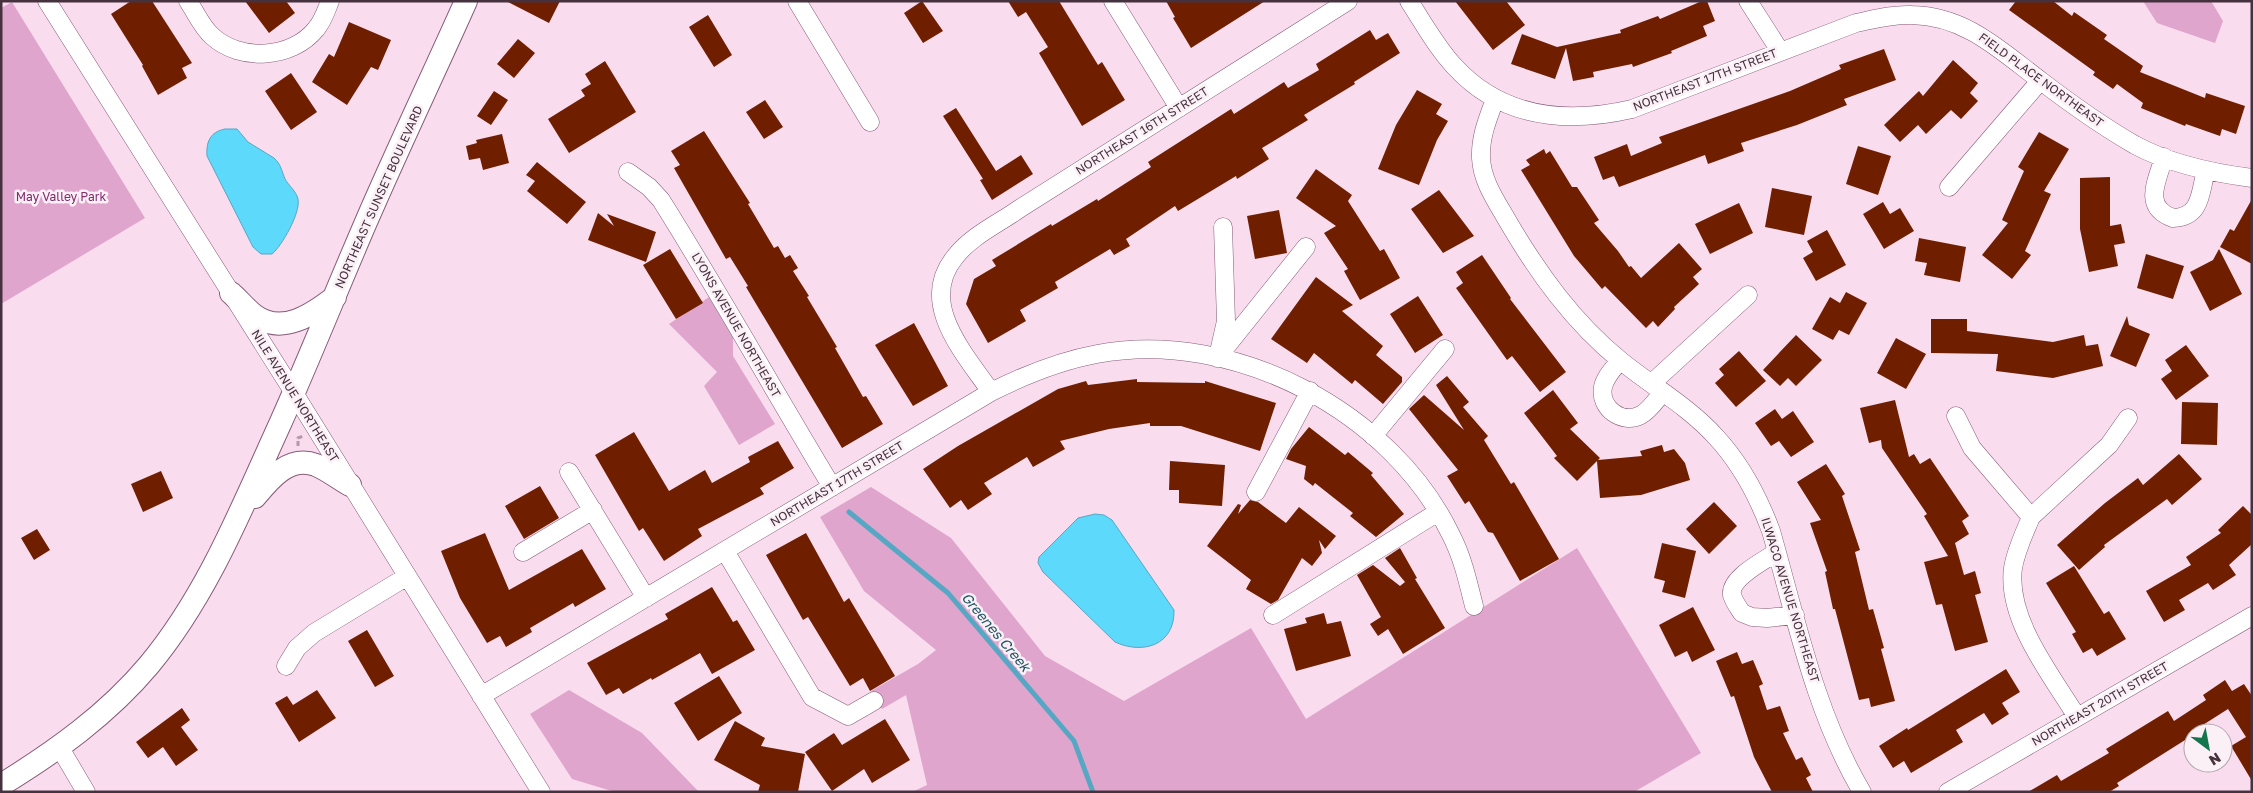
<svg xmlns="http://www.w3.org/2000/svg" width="2253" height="793" viewBox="0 0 2253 793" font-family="'Golos Text',sans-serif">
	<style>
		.green { fill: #dfa5cc }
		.water { fill: #5dd9fb; stroke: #56a7c3 }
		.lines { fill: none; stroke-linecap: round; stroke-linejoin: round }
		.stream { stroke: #56a7c3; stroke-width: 5 }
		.building { fill: #6f1f00 }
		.minor-casing { stroke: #875c79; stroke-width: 19 }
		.major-casing { stroke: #875c79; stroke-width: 24 }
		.path { stroke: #b399aa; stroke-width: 3; stroke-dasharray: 5 2.5; stroke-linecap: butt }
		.minor { stroke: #fff; stroke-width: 18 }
		.major { stroke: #fff; stroke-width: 22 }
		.labels { text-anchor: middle; stroke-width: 5; stroke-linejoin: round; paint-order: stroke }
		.street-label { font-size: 12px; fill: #46323f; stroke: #faf0f6 }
		.park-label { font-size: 12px; fill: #85296f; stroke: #faf0f6 }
		.water-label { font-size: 14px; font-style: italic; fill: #225665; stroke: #faf0f6 }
	</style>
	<rect width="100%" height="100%" fill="#fadcef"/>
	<path class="green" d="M2143 1H2211L2223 21 2215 43 2157 23Z
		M12 2 145 218 1 304V8Z
		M709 297 733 337V356L775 424 739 445 704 386 717 372 669 324Z
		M871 487 951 538 1045 656 1124 701 1251 628 1306 719 1577 548 1701 753 1634 792H912L927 785 906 695 882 709 871 691 918 664 936 650 864 591 820 517Z
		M569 690 642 733 699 792H615L572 779 530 714Z"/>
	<path class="water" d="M225 129H237L248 142 274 158C281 164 282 172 285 179 289 186 296 191 298 199 301 212 282 246 272 254H261L253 247 207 156C206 142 210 132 225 129Z
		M1095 514 1104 515 1112 520 1174 610C1175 645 1143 655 1115 642L1043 572 1038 563 1039 557 1078 518Z"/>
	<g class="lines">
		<path class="stream" d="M849 512 948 593 1074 741 1093 792"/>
	</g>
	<path class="building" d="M131 1H152L192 63 182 68 187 78 158 95 142 66 143 65 111 14Z
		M245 1H286L295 13 269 33Z
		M506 1H560L549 23Z
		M922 1 943 31 923 43 904 13Z
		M1008 1H1059L1098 65 1102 62 1125 100 1082 126 1039 53 1048 47 1026 12 1018 17Z
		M1166 1H1265L1191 48 1173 18 1175 17Z
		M1455 1H1506L1525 25 1493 50Z
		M1702 1H1707L1715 21 1703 26 1707 36 1671 51 1672 53 1633 67 1632 64 1593 72 1594 77 1573 81 1566 48 1555 79 1511 64 1522 34 1557 47 1621 33 1620 30 1658 16 1660 19Z
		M2016 1H2053L2072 16 2074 12 2107 35 2104 39 2143 66 2140 72 2205 98 2206 93 2245 106 2236 134 2222 129 2220 136 2186 124 2185 126 2141 108 2143 103 2117 84 2113 89 2093 75 2095 72 2009 10Z
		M708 15 732 55 714 67 689 27Z
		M349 22 391 40 378 70 371 67 347 105 312 82 329 54 334 57Z
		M1370 30 1376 40 1388 33 1400 53 1354 82 1355 84 1304 115 1308 120 1262 148 1269 159 1237 179 1236 176 1178 211 1175 206 1126 239 1130 246 1114 255 1110 249 1055 282 1058 288 1020 310 1026 321 988 343 966 304 974 279 996 266 992 260 1051 224 1052 226 1097 199 1098 201 1151 167 1148 162 1231 109 1234 114 1284 82 1288 88 1319 70 1316 64Z
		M518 39 535 53 514 78 497 64Z
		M1884 49 1896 80 1844 99 1847 105 1797 125 1741 143 1744 151 1708 164 1705 155 1619 187 1614 176 1603 180 1594 157 1627 144 1631 156 1662 143 1659 137 1790 91 1841 69 1839 65Z
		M1953 60 1978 83 1970 93 1978 101 1961 119 1951 110 1926 134 1918 125 1900 142 1884 125 1919 91 1923 96Z
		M605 61 636 112 569 153 548 119 585 96 581 90 591 84 585 74Z
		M291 73 317 112 291 130 265 91Z
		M1417 90 1442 104 1436 114 1448 121 1437 140 1419 185 1378 169 1396 125Z
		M494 91 508 100 491 125 477 116Z
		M765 100 783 127 764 139 746 112Z
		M956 108 996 171 1021 155 1033 174 992 200 980 180 983 179 943 116Z
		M704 131 750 203 748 204 774 248 778 246 785 258 790 255 798 268 793 271 809 296 807 297 837 347 835 348 863 397 866 396 883 424 842 448 746 287 748 286 730 257 726 259 674 168 680 165 671 151Z
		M2039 132 2069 149 2044 191 2051 194 2025 251 2031 255 2012 279 1982 255 2008 223 2002 220 2024 171 2018 167Z
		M502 134 509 163 483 170 480 158 469 160 466 146 477 143 476 140Z
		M1858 146 1891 156 1878 195 1846 184Z
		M1544 149 1546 154 1550 151 1572 187H1577L1599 220 1594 223 1618 251 1629 267 1631 266 1641 278 1679 243 1702 269 1693 277 1699 284 1674 307 1675 309 1658 327 1653 321 1646 328 1605 286 1602 289 1574 256 1521 170 1530 165 1526 160Z
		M537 162 586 202 567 224 527 191 535 181 526 175Z
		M1316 169 1352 195 1348 201 1380 251 1384 249 1400 278 1360 300 1344 271 1348 269 1324 233 1336 226 1296 198Z
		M2110 177V226L2121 224 2125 243 2114 245 2118 266 2089 272 2080 229V178Z
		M1772 188 1812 196 1804 235 1765 227Z
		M1439 190 1474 236 1443 253 1411 209Z
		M2252 199V264L2220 247 2230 229 2234 231Z
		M1883 202 1890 214 1900 208 1914 231 1884 249 1863 214Z
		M1739 203 1753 233 1710 254 1695 224Z
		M1279 210 1287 253 1255 259 1247 216Z
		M598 213 614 226 607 214 656 232 646 262 588 240Z
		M1827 230 1846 265 1816 281 1803 258 1813 252 1807 241Z
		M1919 238 1966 247 1960 282 1924 275 1927 263 1915 261Z
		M670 249 703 303 676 319 643 265Z
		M2219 249 2242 294 2210 311 2190 272 2213 260Z
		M2146 254 2184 266 2173 299 2137 288Z
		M1482 255 1511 298 1510 299 1566 372 1540 392 1512 356 1507 360 1456 288 1463 283 1456 272Z
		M1316 277 1353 305 1342 311 1383 346 1376 355 1402 377V382L1383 404 1355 380 1352 384 1314 353 1307 363 1271 339Z
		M1846 292 1867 303 1849 335 1839 330 1833 340 1812 329 1830 297 1840 303Z
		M1418 296 1443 335 1415 353 1390 314Z
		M2127 316 2129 325 2150 334 2136 367 2110 356Z
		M1931 319H1967V331L2053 342 2084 335 2086 346 2098 344 2103 366 2053 378 1996 371 1998 354 1931 353Z
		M914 323 948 386 913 406 875 345Z
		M1796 335 1822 360 1796 386 1788 378 1780 386 1763 370Z
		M1896 338 1926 354 1906 389 1877 373Z
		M2186 345 2209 376 2176 400 2161 379 2172 371 2165 360Z
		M1739 351 1766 381 1736 407 1715 383 1724 375 1719 369Z
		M1447 376 1469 402 1463 407 1488 436 1484 440 1511 484 1514 482 1559 559 1520 581 1493 533 1488 532 1469 501 1465 504 1447 476 1458 470 1409 409 1424 395 1464 430 1436 385Z
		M1137 379V382L1205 383V381L1276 403 1260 451 1181 426H1150V423L1109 429 1060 441 1065 449 1033 467 1027 457 984 483 992 494 968 510 961 500 950 508 923 469 958 446 1058 389 1086 381 1088 385Z
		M1553 390 1578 423 1570 429 1600 458 1598 460 1642 456 1640 451 1662 445 1664 452 1674 449 1685 463 1690 480 1641 495 1600 498 1597 461 1577 481 1554 458 1557 456 1524 413Z
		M1895 400 1909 457 1914 454 1920 464 1930 458 1969 516 1962 521 1969 534 1955 543 1964 575 1975 571 1981 593 1975 595 1988 642 1955 651 1942 604 1936 605 1924 562 1948 556 1924 516 1927 514 1882 448 1881 440 1869 443 1860 408Z
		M2182 402 2218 403 2217 445 2181 444Z
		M1775 409 1782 419 1793 411 1814 442 1791 457 1779 441 1771 446 1755 423Z
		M1309 427 1345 455 1348 452 1373 473 1371 475 1404 514 1376 537 1350 516 1353 513 1315 483 1313 486 1304 479 1306 466 1286 459 1291 449Z
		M634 432 669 491 705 470 712 483 750 462 748 457 778 441 794 468 760 488 764 494 698 529 702 536 664 561 643 528 639 531 595 455Z
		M2179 454 2202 479 2172 505 2167 499 2104 545 2105 547 2079 570 2057 545 2105 503 2138 478 2143 485Z
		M1170 461 1225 465 1222 506 1179 503V490H1169Z
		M1826 464 1845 494 1842 496 1860 550 1855 552 1869 610 1873 609 1884 648 1881 649 1895 701 1871 707 1869 698 1859 700 1835 609H1833L1825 572 1827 571 1810 523 1821 520 1797 482Z
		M161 471 173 498 143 512 131 484Z
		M540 486 559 518 524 539 505 506Z
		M1250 500 1258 502 1286 523 1299 507 1336 536 1325 549 1319 540 1322 553 1312 566 1302 558 1278 600 1271 604 1246 589 1251 580 1207 546 1238 504 1241 505 1238 514Z
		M1714 502 1737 526 1709 554 1686 529Z
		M2243 506 2252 515V544L2229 565 2236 575 2213 590 2208 583 2179 600 2185 610 2164 622 2146 591 2191 565 2186 557 2221 533 2218 530Z
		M37 529 50 550 34 560 21 538Z
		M485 533 509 590 582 549 606 589 575 607 573 603 530 628 532 632 506 647 500 636 487 643 460 598 441 551Z
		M806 533 844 602 849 598 895 676 870 691 863 678 850 686 808 617 803 620 766 555Z
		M1662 543 1696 551 1685 598 1662 592 1665 581 1654 578Z
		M1400 548 1417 578 1415 579 1445 628 1403 654 1388 629 1378 636 1370 624 1381 617 1357 575 1373 565 1400 586 1405 582 1385 558Z
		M2074 566 2104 614 2109 611 2126 639 2097 656 2092 648 2083 653 2072 634 2076 632 2046 583Z
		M712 587 733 622 737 620 755 650 712 674 700 653 652 680 651 678 623 694 619 688 606 695 587 663 668 619 665 614Z
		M1693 607 1715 650 1692 662 1687 651 1675 657 1659 625Z
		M1324 613 1327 624 1341 621 1351 656 1296 671 1284 629 1307 623 1305 618Z
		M367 630 394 676 375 687 348 641Z
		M1737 652 1742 664 1753 660 1763 684 1759 686 1767 710 1780 706 1789 731 1783 733 1796 760 1802 757 1811 775 1806 778 1813 792H1772L1754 757 1734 696 1731 697 1716 661Z
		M2006 669 2020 692 2002 703 2009 714 1992 725 1984 713 1956 730 1963 742 1911 773 1904 761 1893 768 1879 746 1907 728 1908 730Z
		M719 676 742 713 698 741 674 703Z
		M2225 680 2232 691 2244 684 2252 696V781L2231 746 2246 737 2228 709 2195 730 2197 733H2193V735L2117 783 2119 786 2109 792H2028L2057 775 2061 781 2109 753 2106 749 2168 711 2174 721 2206 700 2203 695Z
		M317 690 336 718 299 742 275 703 287 696 293 705Z
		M182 708 190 720 181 727 198 750 176 766 163 747 148 758 136 742Z
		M885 719 910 760 872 783 864 769 832 791 805 752 834 733 842 745Z
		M735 721 765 738 761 746 805 754 798 792H758L760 785 714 760Z"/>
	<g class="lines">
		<g class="minor-casing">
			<path id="minor" d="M47 1 294 393 541 792
				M188 1C196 13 202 27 212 36 240 62 292 59 316 29 323 21 326 11 330 1
				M797 1 870 122
				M1113 1 1179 108
				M1409 1C1424 24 1437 48 1455 67 1503 119 1567 124 1632 109L1856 23C1875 19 1893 14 1912 15 1966 16 2001 51 2041 81 2071 104 2102 126 2135 145 2170 164 2213 173 2252 178
				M1748 1 1780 51
				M1495 99C1488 118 1480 137 1481 158 1482 181 1496 201 1507 220 1538 273 1573 322 1621 361 1652 386 1689 407 1716 437 1741 464 1758 496 1771 531 1796 618 1815 713 1862 792
				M2164 157C2157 181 2142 207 2173 218 2202 217 2200 192 2206 170
				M628 172 649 187 661 200C720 294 774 391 832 487
				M1949 187 2040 81
				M1219 352 1226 321 1223 227
				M1217 358 1306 247
				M1620 360C1614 368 1605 377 1603 387 1599 408 1622 425 1641 415 1650 410 1656 400 1663 392
				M1652 383 1748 295
				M991 392C965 354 917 303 955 257 971 236 998 224 1019 209L1348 1
				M1956 416 1972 448 2031 517C2024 534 2016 550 2013 568 2006 619 2052 676 2077 717
				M1373 436 1445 349
				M569 472 646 598
				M1256 492 1310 391
				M2031 517 2109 445 2128 418
				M725 551 812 697 848 716 874 701
				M523 552 593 510
				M1777 552C1765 560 1729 578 1732 595 1734 602 1738 607 1742 613L1752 617 1767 618 1795 615
				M1273 615 1438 512
				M286 666 297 648 314 633 406 577
				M481 696 991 392C1025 375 1059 361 1097 354 1234 328 1393 412 1452 537 1463 559 1468 582 1474 606
				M60 748 86 792
				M1948 792 2252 616"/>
		</g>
		<g class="major-casing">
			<path id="major" d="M231 293C239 300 246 309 254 315 282 336 313 314 335 297
				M255 497C270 479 289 455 316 465 328 470 339 479 350 485
				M1 785C55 752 108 714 149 665 208 594 242 507 280 424 310 357 337 289 366 222 398 148 433 75 466 1"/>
		</g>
		<path class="path" d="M298 446V438L303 436"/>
		<use href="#minor" class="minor"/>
		<use href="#major" class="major"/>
	</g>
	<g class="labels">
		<g class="street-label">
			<text transform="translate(1705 80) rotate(-21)" y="4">NORTHEAST 17TH STREET</text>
			<text transform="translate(2041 80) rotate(36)" y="4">FIELD PLACE NORTHEAST</text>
			<text transform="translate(1142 131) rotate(-32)" y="4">NORTHEAST 16TH STREET</text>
			<text transform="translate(379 197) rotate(-66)" y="4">NORTHEAST SUNSET BOULEVARD</text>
			<text transform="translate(736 325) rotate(60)" y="4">LYONS AVENUE NORTHEAST</text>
			<text transform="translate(295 396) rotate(58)" y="4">NILE AVENUE NORTHEAST</text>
			<text transform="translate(837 484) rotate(-31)" y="4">NORTHEAST 17TH STREET</text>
			<text transform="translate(1790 600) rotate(73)" y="4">ILWACO AVENUE NORTHEAST</text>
			<text transform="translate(2100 704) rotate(-30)" y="4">NORTHEAST 20TH STREET</text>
		</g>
		<g class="park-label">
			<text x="61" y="201">May Valley Park</text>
		</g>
		<g class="water-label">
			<text transform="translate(996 632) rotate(50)" y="5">Greenes Creek</text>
		</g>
	</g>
	<rect width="2253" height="793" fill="none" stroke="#46323f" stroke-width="5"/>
	<g transform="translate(2208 748) rotate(148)"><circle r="24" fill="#faf0f6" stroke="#b2a4ad"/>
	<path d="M0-4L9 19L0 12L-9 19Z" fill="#14764c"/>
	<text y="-8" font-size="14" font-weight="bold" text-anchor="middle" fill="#46323f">N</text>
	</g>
</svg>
